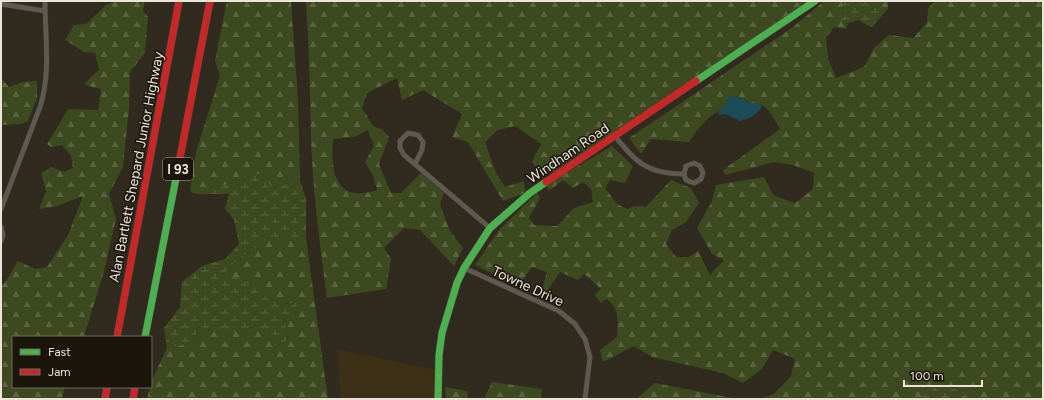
<svg xmlns="http://www.w3.org/2000/svg" width="1044" height="400" viewBox="0 0 1044 400" font-family="Figtree,sans-serif">
	<style>
		.built { fill: #3e3016 }
		.forest { fill: url(#forest-firs); fill-rule: evenodd }
		.wetland { fill: url(#wetland-marsh) }
		.water { fill: #1a4d58 }
		.lines { fill: none; stroke-linecap: round; stroke-linejoin: round }
		.street-casing { stroke: #4b453b; stroke-width: 5.5 }
		.fast-casing { stroke: #4b453b; stroke-width: 8 }
		.jam-casing { stroke: #4b453b; stroke-width: 8 }
		.street { stroke: #5e5951; stroke-width: 4.5 }
		.fast { stroke: #4caf50; stroke-width: 7 }
		.jam { stroke: #c62828; stroke-width: 7 }
		.labels { text-anchor: middle; stroke-width: 3; stroke-linejoin: round; paint-order: stroke }
		.shield { fill: #1b150c; stroke: #aea79c; stroke-width: 1 }
		.shield-label { font-size: 13px; font-weight: bold; fill: #ede5d9 }
		.street-label { font-size: 14px; fill: #ede5d9; stroke: #1b150c }
	</style>
	<defs>
		<pattern id="forest-firs" width="22" height="20" patternUnits="userSpaceOnUse"><rect width="22" height="20" fill="#3d4a20"/><path d="M5 1l3.5 6h-7zM16 11l3.5 6h-7z" fill="#596440"/></pattern>
		<pattern id="wetland-marsh" width="20" height="14" patternUnits="userSpaceOnUse"><rect width="20" height="14" fill="#3d4a20"/><path d="M1 5h8M5 5V1M11 12h8M15 12V8" fill="none" stroke="#596440"/></pattern>
	</defs>
	<rect width="100%" height="100%" fill="#302a1f"/>
	<path class="built" d="M337 349 437 370V399H341Z"/>
	<path class="forest" d="M117 1H145L143 11 148 17 145 53 130 72 129 108 123 167 109 194 116 219 104 271 84 337H13V387H65L62 399H1V284H4L18 261 35 269 47 267 68 235 83 196 57 206 39 209 46 191 41 173 51 167 64 172 73 168 71 156 62 145 51 147 47 144 68 109 98 110 101 89 88 86 85 83 99 70 95 53 84 52 65 40 74 25 86 24 106 5Z
		M227 1H291L298 100 300 180 272 188 262 173 224 185 207 187 211 194H196L190 191 196 152 220 76 215 60Z
		M306 1H809L553 172 541 173 532 161 541 144 515 126 498 130 485 142 496 173 505 187 524 181 525 193 503 201 468 142 452 137 462 114 423 90 402 100 397 78 367 93 362 108 373 126 383 130 389 137 379 164 391 193H401L421 173 444 193 440 204 450 231 463 248 454 266 420 230 404 228 384 248 391 259 386 289 327 298C320 246 313 194 311 141 310 94 309 48 306 1ZM368 130 374 146 365 162 373 176 377 190C336 204 330 172 333 139L354 137Z
		M824 1H844V24H848L846 29 834 27 826 38 828 59 836 78 864 67 874 48 889 35 913 38 927 23 928 9 934 1H1043V399H973L966 396 954 386 924 394 920 399H760L774 394 791 376 795 359 773 350 762 369 743 383 723 373 652 357 634 346 603 362 600 350 617 337C618 323 620 307 606 299L601 303 595 295 601 289 584 274 578 280 560 272 544 296 541 293 547 272 532 267 522 281H508L475 265 499 230 537 193 540 198 529 218 534 225 557 226 574 208 593 202 591 189 583 182 573 188 563 180 549 191 546 185 612 146 633 166 625 183 610 180 605 188 617 204 627 209 635 206 646 207 671 180 691 188 699 203 686 222 672 230 666 244 676 257H689L698 251 710 275 724 260 712 254 697 228 712 201 716 185 764 177 773 195 795 203 813 189 814 173 793 165 774 162 725 175 723 170 780 129C773 117 767 101 751 104L744 99 732 96 723 108 718 110 717 112C705 119 697 130 689 142L651 139 641 154 629 138 793 27Z
		M876 1H888V9L880 18 878 5Z
		M1 78 9 87 23 82 37 81V98L28 121 20 124 1 125Z
		M269 238H306L328 399H147L151 382 167 348 196 342 197 327 206 328 225 335 253 327 275 346 288 340 284 319 297 312 298 303 281 304 268 298 239 277H226V269Z
		M492 382 542 389 541 399H484Z
		M655 383 727 397 737 399H636Z
		M445 387 467 391 468 399H446Z"/>
	<path class="wetland" d="M844 1H876L878 5 880 18 872 27 868 26 859 20 844 24C836 17 842 10 844 1Z
		M262 173 272 188 300 180 306 199V238H269L226 269V277H239L268 298 281 304 298 303 297 312 284 319 288 340 275 346 253 327 225 335 206 328 197 327 196 342 167 348 164 328 180 307 182 282 202 266 225 259 239 244 234 220 225 209 229 194H211L206 187 224 185Z
		M941 384C958 386 959 393 973 399H920L924 394Z"/>
	<path class="water" d="M732 96 744 99 751 104 758 103 762 104C760 114 749 119 740 121L726 114 719 115 718 110 723 108 727 98Z"/>
	<g class="lines">
		<g class="street-casing">
			<path id="street" d="M1 4 45 11
				M615 136C636 163 648 174 684 174L686 166 694 163 700 166 703 173 701 179 694 183 686 180 684 174
				M415 164 422 150 423 142 418 135 408 133 400 141V148L404 155 490 228
				M1 209 40 107C51 73 45 36 45 1
				M1 227 3 235 1 241
				M464 268 559 311 575 324 585 339 590 357 585 399"/>
		</g>
		<g class="fast-casing">
			<path id="fast" d="M696 81 815 1
				M145 337 178 168
				M438 399 439 355 442 333 457 283 464 268 490 228 530 193 546 182"/>
		</g>
		<g class="jam-casing">
			<path id="jam" d="M178 168 210 1
				M546 182 696 81
				M117 337 179 1
				M105 399 107 387
				M133 399 135 387"/>
		</g>
		<use href="#street" class="street"/>
		<use href="#fast" class="fast"/>
		<use href="#jam" class="jam"/>
	</g>
	<g class="labels">
		<rect class="shield" x="163" y="158" width="30" height="22" rx="3"/>
		<g class="shield-label">
			<text x="178" y="174">I 93</text>
		</g>
		<g class="street-label">
			<text transform="translate(568 153) rotate(-34)" y="5">Windham Road</text>
			<text transform="translate(136 167) rotate(-79)" y="5">Alan Bartlett Shepard Junior Highway</text>
			<text transform="translate(528 286) rotate(25)" y="5">Towne Drive</text>
		</g>
	</g>
	<rect width="1044" height="400" fill="none" stroke="#ede5d9" stroke-width="4"/>
	<rect x="12" y="336" width="140" height="52" fill="#1b150c" stroke="#6f685e"/>
	<rect x="20" y="349" width="20" height="6" fill="#4caf50" stroke="#6f685e"/>
	<text x="48" y="356" font-size="12" fill="#ede5d9">Fast</text>
	<rect x="20" y="369" width="20" height="6" fill="#c62828" stroke="#6f685e"/>
	<text x="48" y="376" font-size="12" fill="#ede5d9">Jam</text>
	<path d="M904 380v6h78v-6" fill="none" stroke="#ede5d9" stroke-width="2"/>
	<text x="910" y="380" font-size="12" fill="#ede5d9" stroke="#1b150c" stroke-width="3" paint-order="stroke">100 m</text>
</svg>
